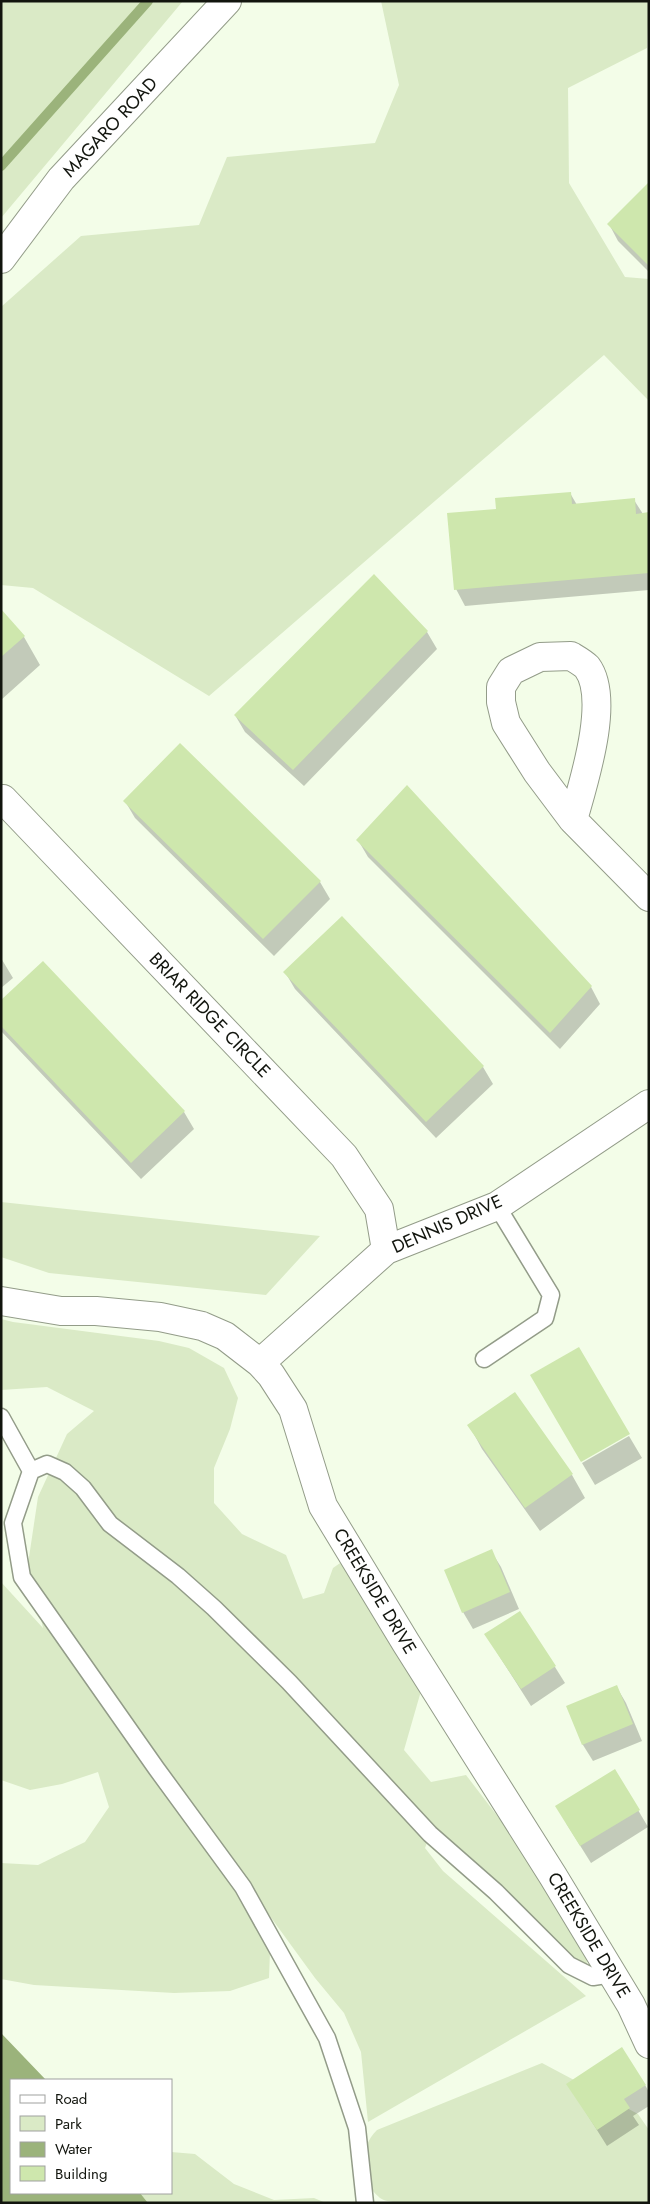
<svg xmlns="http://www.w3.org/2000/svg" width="650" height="2204" viewBox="0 0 650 2204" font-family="Jost,sans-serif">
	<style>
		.green { fill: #daeac6 }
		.water { fill: #9bb37b }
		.shadow { fill: #0003 }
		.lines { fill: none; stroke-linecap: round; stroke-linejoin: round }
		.stream { stroke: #9bb37b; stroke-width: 10 }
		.building { fill: #cee7ad }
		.service-casing { stroke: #939c89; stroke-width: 19 }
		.minor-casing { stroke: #939c89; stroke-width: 30 }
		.tertiary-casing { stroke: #939c89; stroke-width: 30 }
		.service { stroke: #fff; stroke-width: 16 }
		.minor { stroke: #fff; stroke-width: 28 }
		.tertiary { stroke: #fff; stroke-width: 28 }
		.labels { text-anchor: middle; stroke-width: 4; stroke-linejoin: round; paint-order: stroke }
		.street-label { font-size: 18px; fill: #12150e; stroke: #fff }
	</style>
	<rect width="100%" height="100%" fill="#f3fde8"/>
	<path class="green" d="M1 1H183L1 218Z
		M381 1H649L647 48 568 88 569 183 625 277 649 279V401L604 355 209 696 33 588 1 585V307L81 236 199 225 227 157 375 143 399 85Z
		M1 1202 320 1236 266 1295 49 1273 1 1257Z
		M1 1319 13 1322 159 1341 189 1348 224 1368 238 1398 230 1429 214 1468V1503L242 1534 286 1555 303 1599 324 1593 333 1568 343 1561 423 1684 404 1750 431 1782 466 1775 583 1928 589 1981 431 1832 425 1848 443 1871 586 1996 368 2122 361 2052 344 2013 315 1978 264 1908 270 1952 269 1978 230 1991 174 1993 34 1985 1 1979V1863L38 1865 85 1842 109 1807 98 1772 62 1784 30 1790 1 1780V1582L43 1628 28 1564 38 1497 67 1434 94 1411 47 1387 1 1390Z
		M542 2063 638 2114 649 2130V2203H399C393 2202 384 2201 380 2198 358 2180 358 2149 377 2130Z
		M171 2152 195 2154 234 2184 274 2200 314 2198 326 2203H148L140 2193H171Z"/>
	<path class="water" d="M1 2033 46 2080H11V2193H140L148 2203H1Z"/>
	<path class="shadow" d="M649 186V272L618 241 609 224Z
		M570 493 577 505 634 500 643 514H649V590L465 606 456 589 497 510Z
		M374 576 427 632 437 649 304 786 245 732 235 715Z
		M1 611 24 637 40 665 1 700Z
		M180 744 320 882 330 899 274 956 135 818 125 801Z
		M358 840 591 987 600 1004 560 1049 368 857Z
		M342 918 483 1067 493 1084 436 1138 295 989 285 972Z
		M1 958 13 978 1 988Z
		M1 1002 184 1112 194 1129 141 1179 1 1031Z
		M469 1425 572 1475 585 1498 540 1531 482 1449Z
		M629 1436 642 1458 595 1485 582 1463Z
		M491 1551 501 1567 519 1609 473 1629 463 1612Z
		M496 1651 555 1667 565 1683 531 1706Z
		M616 1686 626 1703 642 1741 593 1761 583 1745 568 1707Z
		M638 1810 648 1827 591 1863 566 1823Z
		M568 2084 645 2085 649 2092V2106L633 2116 639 2125 607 2146Z"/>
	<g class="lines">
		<path class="stream" d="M1 166 148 1"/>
	</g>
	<path class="building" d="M649 182V266L607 224Z
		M571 492 572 504 635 498 636 514 649 512V573L454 590 447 513 496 509 495 498Z
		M374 574 428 631 293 770 234 715Z
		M1 609 25 636 1 657Z
		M180 743 321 881 263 939 123 801Z
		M407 785 592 986 550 1033 356 840Z
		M342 916 484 1066 426 1122 283 972Z
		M43 961 185 1111 131 1163 1 1026V1000Z
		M579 1347 630 1434 581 1462 530 1375Z
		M515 1392 573 1474 525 1508 467 1425Z
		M492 1549 510 1592 462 1613 444 1570Z
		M520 1611 556 1666 521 1689 484 1634Z
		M617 1685 633 1724 582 1745 566 1706Z
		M615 1769 640 1810 580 1846 555 1806Z
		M622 2047 646 2085 624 2099 630 2108 597 2130 566 2084Z"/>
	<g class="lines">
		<g class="service-casing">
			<path id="service" d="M484 1359 545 1318 551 1295 497 1206
				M1 1417 31 1471 13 1523 22 1577 156 1768 243 1887 327 2038 357 2128 365 2203
				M31 1471 47 1464 65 1472 83 1488 110 1524 178 1576 214 1608 289 1682 430 1834 496 1892 569 1965 593 1977 612 1974"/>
		</g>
		<g class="minor-casing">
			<path id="minor" d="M571 656C576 659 583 663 587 667 611 699 583 784 573 820L537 772 506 723 501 702V687L511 671 540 657Z
				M3 799 344 1156 379 1209 386 1250
				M573 820 649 897
				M1 1301 61 1311H96L160 1317 202 1326 225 1336 260 1363 271 1375 293 1409 323 1506 406 1643 553 1876 631 2005 649 2044
				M260 1363 386 1250 497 1206 649 1104"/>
		</g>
		<g class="tertiary-casing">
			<path id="tertiary" d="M1 259 61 179 227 1"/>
		</g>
		<use href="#service" class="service"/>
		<use href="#minor" class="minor"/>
		<use href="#tertiary" class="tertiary"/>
	</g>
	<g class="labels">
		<g class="street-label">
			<text transform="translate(110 127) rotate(-47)" y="6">MAGARO ROAD</text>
			<text transform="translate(210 1015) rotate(46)" y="6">BRIAR RIDGE CIRCLE</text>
			<text transform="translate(447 1224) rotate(-24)" y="6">DENNIS DRIVE</text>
			<text transform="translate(375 1591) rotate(59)" y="6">CREEKSIDE DRIVE</text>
			<text transform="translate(589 1935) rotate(59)" y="6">CREEKSIDE DRIVE</text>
		</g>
	</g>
	<rect width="650" height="2204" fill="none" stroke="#12150e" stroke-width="5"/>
	<rect x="10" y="2079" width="162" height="115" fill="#ffffff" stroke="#a0a19f"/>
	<rect x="20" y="2095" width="25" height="8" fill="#ffffff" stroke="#a0a19f"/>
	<text x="55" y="2104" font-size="15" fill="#12150e">Road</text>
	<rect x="20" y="2116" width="25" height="15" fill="#daeac6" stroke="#a0a19f"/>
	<text x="55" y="2129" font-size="15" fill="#12150e">Park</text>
	<rect x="20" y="2142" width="25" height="15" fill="#9bb37b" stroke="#a0a19f"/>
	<text x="55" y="2154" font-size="15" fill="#12150e">Water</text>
	<rect x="20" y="2166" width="25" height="15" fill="#cee7ad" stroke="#a0a19f"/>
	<text x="55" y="2179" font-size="15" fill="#12150e">Building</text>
</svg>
